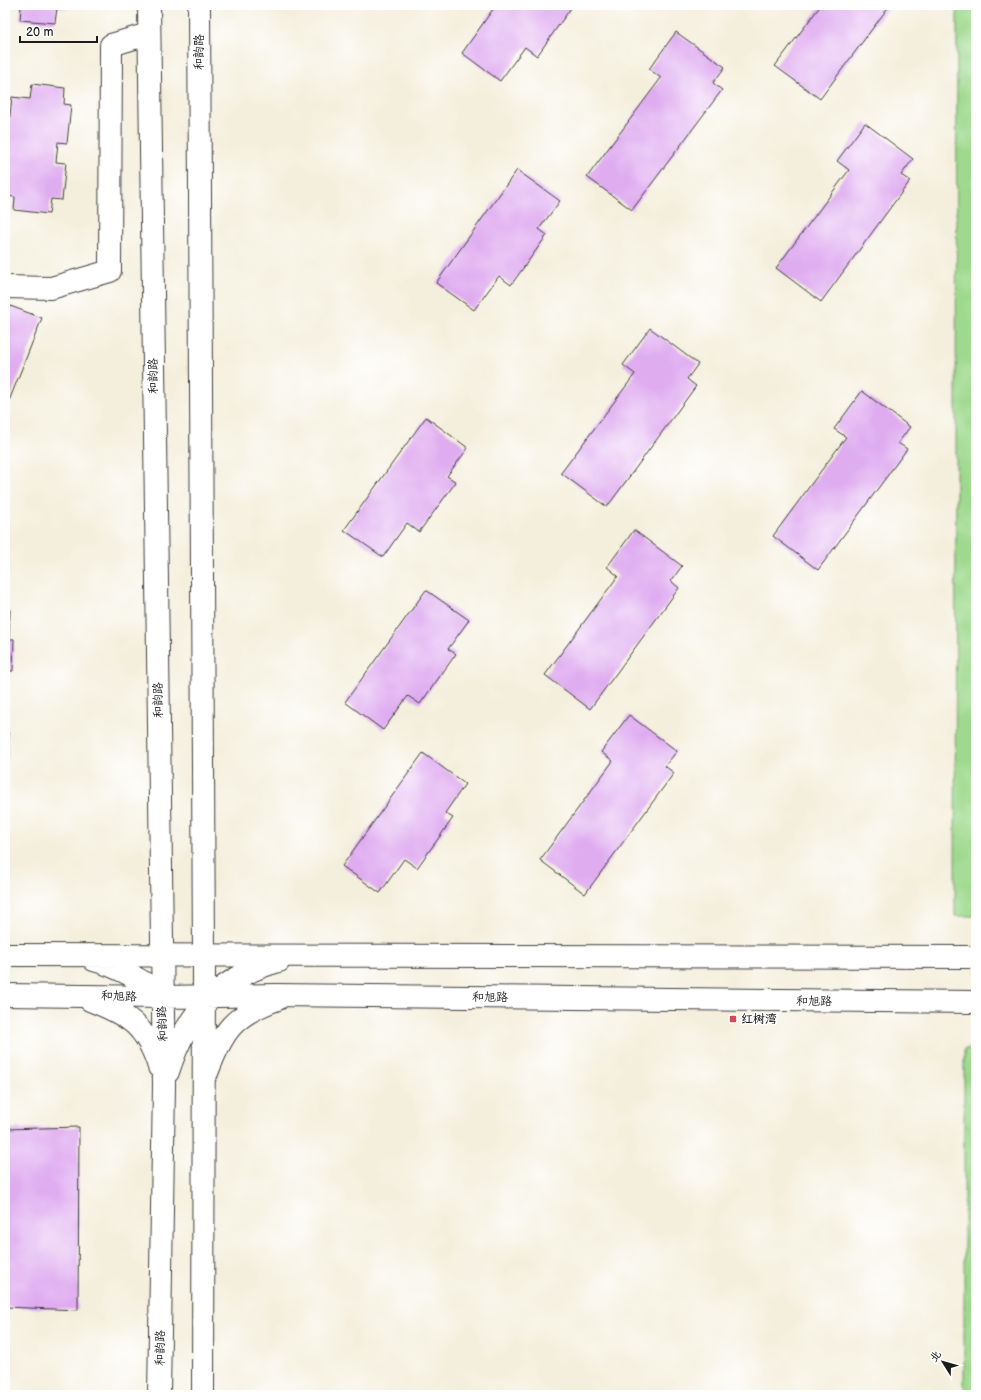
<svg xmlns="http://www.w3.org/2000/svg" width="981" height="1400" viewBox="0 0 981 1400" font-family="'Balsamiq Sans','LXGW WenKai TC',sans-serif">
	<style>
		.green { fill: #9ed98d; stroke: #5d7a54 }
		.building { fill: #dfacf0 }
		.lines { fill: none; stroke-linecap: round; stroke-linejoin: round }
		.minor-casing { stroke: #3c3c39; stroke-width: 24 }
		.major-casing { stroke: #3c3c39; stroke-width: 24 }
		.minor { stroke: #fff; stroke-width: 22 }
		.major { stroke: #fff; stroke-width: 22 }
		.poi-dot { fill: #d1495b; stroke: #fff; stroke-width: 1.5 }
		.labels { text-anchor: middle; stroke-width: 3; stroke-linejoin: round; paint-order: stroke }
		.street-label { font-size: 12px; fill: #1c1c1c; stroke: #fff }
		.poi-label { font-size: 12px; font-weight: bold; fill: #1c1c1c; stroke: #fff; text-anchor: start }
	</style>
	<rect width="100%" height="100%" fill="#fff"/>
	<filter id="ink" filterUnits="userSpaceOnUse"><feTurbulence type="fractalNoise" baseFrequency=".025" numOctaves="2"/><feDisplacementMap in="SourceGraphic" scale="8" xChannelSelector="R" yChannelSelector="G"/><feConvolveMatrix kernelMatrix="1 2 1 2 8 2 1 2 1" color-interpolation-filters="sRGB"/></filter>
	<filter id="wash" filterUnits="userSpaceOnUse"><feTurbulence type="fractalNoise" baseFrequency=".012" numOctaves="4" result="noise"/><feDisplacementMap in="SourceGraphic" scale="16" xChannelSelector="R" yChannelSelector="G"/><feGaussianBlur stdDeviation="0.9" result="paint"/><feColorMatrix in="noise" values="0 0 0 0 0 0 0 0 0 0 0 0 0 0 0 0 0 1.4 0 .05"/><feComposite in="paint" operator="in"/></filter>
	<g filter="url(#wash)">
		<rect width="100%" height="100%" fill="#f4efdd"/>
		<path class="green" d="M957 5H976V916H955Z
			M976 1048V1395H964V1049Z"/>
		<g id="blocks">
			<path class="building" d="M15 5H68V9L57 8 55 23 20 20 21 7Z
				M496 5H573L537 56 525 47 500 81 462 53Z
				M821 5H890L820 99 775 66Z
				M676 32 725 67 713 83 722 90 632 210 587 177 661 78 649 69Z
				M32 84 65 88 64 104 71 105 67 143 58 142 56 162 66 163 62 200 51 199 49 214 14 210 15 197 5 196V159L12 97 30 99Z
				M865 123 913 159 901 175 910 181 821 302 776 268 849 170 837 161Z
				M517 170 560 201 539 229 547 235 511 285 499 276 474 310 436 283Z
				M5 304 42 318 5 411Z
				M650 328 698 364 687 379 696 386 607 507 561 473 635 374 623 365Z
				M862 391 910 427 898 443 907 449 818 570 773 536 846 437 834 429Z
				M426 417 468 448 447 476 456 482 419 532 407 523 383 557 344 530Z
				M634 530 682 566 671 581 679 588 590 709 545 675 618 576 607 567Z
				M426 590 469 620 448 649 456 654 420 704 408 696 383 730 345 702Z
				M5 609 10 610 9 639H14L13 671H5Z
				M629 715 677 751 665 766 674 773 585 894 540 860 613 761 601 752Z
				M5 731 8 732V757H5Z
				M423 753 465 784 445 813 453 818 417 868 404 859 380 893 342 866Z
				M79 1127 78 1310 5 1307V1129Z"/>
		</g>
	</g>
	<g filter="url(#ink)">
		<use href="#blocks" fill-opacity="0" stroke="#3c3c39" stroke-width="1"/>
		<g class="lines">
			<g class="minor-casing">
				<path id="minor" d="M5 287 51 288 110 271 111 45 148 34"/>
			</g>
			<g class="major-casing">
				<path id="major" d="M149 5 164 1085 159 1395
					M199 5 204 955 203 1395
					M5 955 976 957
					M94 960C114 965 151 983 164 1000
					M5 995 162 997 275 995 976 1002
					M90 1000C128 1015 146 1025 159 1067
					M168 1072C187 1012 218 978 279 961
					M207 1073C223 1030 233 1015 278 999"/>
			</g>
			<use href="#minor" class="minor"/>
			<use href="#major" class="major"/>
		</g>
	</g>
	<rect class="poi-dot" x="729" y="1015" width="8" height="8" rx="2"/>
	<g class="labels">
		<g class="street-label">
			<text transform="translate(199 52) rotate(-90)" y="4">和韵路</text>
			<text transform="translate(153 376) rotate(-91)" y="4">和韵路</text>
			<text transform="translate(158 700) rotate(-91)" y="4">和韵路</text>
			<text transform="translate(119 996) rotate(2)" y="4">和旭路</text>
			<text transform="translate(490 997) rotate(1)" y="4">和旭路</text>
			<text transform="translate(814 1001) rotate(1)" y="4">和旭路</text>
			<text transform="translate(162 1024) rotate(-92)" y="4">和韵路</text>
			<text transform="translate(160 1348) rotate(-89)" y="4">和韵路</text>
		</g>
		<g class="poi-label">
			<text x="741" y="1023">红树湾</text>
		</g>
	</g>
	<rect width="981" height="1400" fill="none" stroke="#fff" stroke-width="20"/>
	<g transform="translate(943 1362) rotate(307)" stroke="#ffffff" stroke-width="3" paint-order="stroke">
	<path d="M0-3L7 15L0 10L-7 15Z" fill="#1c1c1c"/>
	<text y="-6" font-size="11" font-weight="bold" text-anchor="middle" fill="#1c1c1c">北</text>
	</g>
	<path d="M20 36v6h77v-6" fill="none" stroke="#1c1c1c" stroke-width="2"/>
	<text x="26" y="36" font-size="12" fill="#1c1c1c" stroke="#ffffff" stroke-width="3" paint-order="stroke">20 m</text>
</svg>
